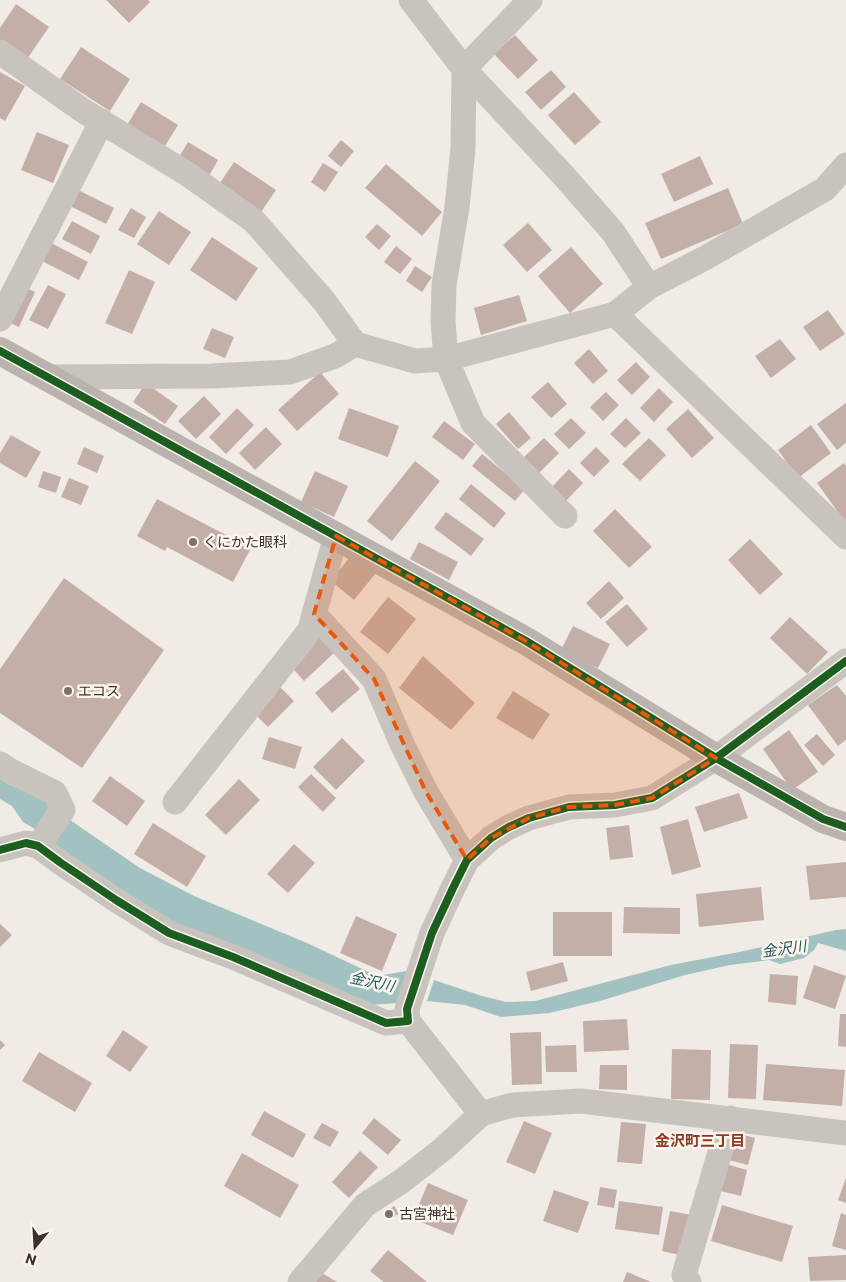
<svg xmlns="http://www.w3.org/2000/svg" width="846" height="1282" viewBox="0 0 846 1282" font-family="Commissioner,'Noto Sans JP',sans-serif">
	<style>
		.water { fill: #a1c2c1 }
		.building { fill: #c3afa7 }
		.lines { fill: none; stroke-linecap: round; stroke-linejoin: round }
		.street { stroke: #c9c3be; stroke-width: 25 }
		.secondary { stroke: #bab3ae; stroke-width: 28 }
		.cycleway-casing { stroke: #fbf5ee; stroke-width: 11 }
		.cycleway { stroke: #1b5e20; stroke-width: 8 }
		.marked { fill: #e8590c; fill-opacity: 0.2; stroke: #e8590c; stroke-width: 4; stroke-dasharray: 10 6; stroke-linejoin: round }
		.poi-dot { fill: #7a716c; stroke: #fbf5ee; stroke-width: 2 }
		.labels { text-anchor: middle; stroke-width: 5; stroke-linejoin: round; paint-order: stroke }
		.poi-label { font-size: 14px; fill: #3b302b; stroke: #fbf5ee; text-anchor: start }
		.water-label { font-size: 15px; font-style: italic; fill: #1f5a5e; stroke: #fbf5ee }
		.neighbourhood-label { font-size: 15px; font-weight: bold; fill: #8c3b22; stroke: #fbf5ee }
	</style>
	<rect width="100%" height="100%" fill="#f0ebe5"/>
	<path class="water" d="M0 779 10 785 41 795 52 803 35 829 23 822 12 806 0 799Z
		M70 820 140 868 194 896 307 943 377 976 407 971 398 1003 369 1005 171 923 53 845Z
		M846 929V951L818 943 814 950 804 958 780 964 769 960 730 965 685 975 600 1001 549 1013 501 1017 465 1005 427 1001 434 980 482 996 506 1002 535 1001 671 965 744 951 836 930Z"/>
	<path class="building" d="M106 0H148L150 2 129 23Z
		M16 4 49 27 25 62 0 45V28Z
		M515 35 538 60 518 79 494 54Z
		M81 47 130 79 110 111 60 79Z
		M551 70 566 87 541 110 525 92Z
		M0 72 25 86 5 121 0 118Z
		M574 92 601 122 575 145 548 115Z
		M141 102 178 125 163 149 126 127Z
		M37 132 69 145 53 183 21 170Z
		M341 140 354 151 341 167 328 156Z
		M188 142 218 160 209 176 179 157Z
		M700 156 713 184 674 202 661 174Z
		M234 162 276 190 261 212 220 183Z
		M323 163 338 172 325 192 311 182Z
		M386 164 442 212 422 236 365 188Z
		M728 188 743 224 661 259 645 223Z
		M76 189 114 208 106 224 68 205Z
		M131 208 146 217 134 238 118 230Z
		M159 211 191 232 169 265 137 244Z
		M72 221 100 236 91 254 62 239Z
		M528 223 552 250 527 272 503 245Z
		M377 224 391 236 379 250 365 237Z
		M212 237 258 268 236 301 190 270Z
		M51 243 88 262 79 280 42 261Z
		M396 246 412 259 400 274 384 262Z
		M571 247 603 284 570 313 538 276Z
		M415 266 432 277 422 292 406 281Z
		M129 270 155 282 132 334 105 323Z
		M48 285 66 294 48 329 29 320Z
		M22 286 35 292 19 327 6 321Z
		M519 295 527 321 481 335 474 308Z
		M828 310 845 334 820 351 803 327Z
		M212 328 234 337 225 358 203 349Z
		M780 339 796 359 771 378 755 356Z
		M589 349 608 371 593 384 574 363Z
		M636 362 650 377 632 395 617 380Z
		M320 372 339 394 297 431 278 410Z
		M548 382 567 404 551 418 531 397Z
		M146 383 178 406 165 424 133 402Z
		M659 388 673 402 654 422 640 408Z
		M606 392 619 405 603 421 590 407Z
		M204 396 221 414 196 439 178 421Z
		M846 403V443L837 450 817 424Z
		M237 408 254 425 226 454 209 437Z
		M349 408 399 426 388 457 338 439Z
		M688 409 714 438 692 458 666 429Z
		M509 412 531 438 518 449 496 424Z
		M571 418 586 433 569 449 554 434Z
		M626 418 641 433 625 448 610 434Z
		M444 421 475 444 463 460 432 437Z
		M811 425 831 453 798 478 778 450Z
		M266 427 282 444 255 470 239 453Z
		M11 435 41 452 26 478 0 463V453Z
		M544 438 559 453 539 473 524 457Z
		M649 438 666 455 640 481 622 464Z
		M84 447 104 456 97 473 77 464Z
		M596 447 610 461 594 477 580 463Z
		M482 454 525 489 515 501 472 466Z
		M415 461 440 481 392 541 367 521Z
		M844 463 846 466V523L817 483Z
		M569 469 583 483 565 502 551 488Z
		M43 471 61 477 56 493 38 487Z
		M315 471 348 486 334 517 301 502Z
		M69 478 89 486 81 505 61 497Z
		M471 484 506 513 494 528 459 499Z
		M157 499 251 548 233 582 167 547 165 551 137 536Z
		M615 509 652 547 629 568 593 531Z
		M446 512 484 539 471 556 434 528Z
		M750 539 783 574 760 595 728 560Z
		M419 542 458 562 449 580 410 559Z
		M352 554 376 573 354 600 331 581Z
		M64 578 164 650 82 768 0 713V669Z
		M609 581 624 598 601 619 586 603Z
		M388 597 416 619 388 654 360 632Z
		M627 604 648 629 627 647 605 622Z
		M790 617 828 652 807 674 770 638Z
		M573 626 610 644 598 668 561 650Z
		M317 633 335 652 304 681 286 661Z
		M423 656 475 703 451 730 399 688Z
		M343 669 360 689 332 713 315 693Z
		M277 684 294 701 268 727 251 710Z
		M837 685 846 696V740L838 746 808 705Z
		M513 691 550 714 533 740 496 718Z
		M789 730 818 772 792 790 763 749Z
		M817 734 835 755 823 766 804 745Z
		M269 737 302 747 295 769 262 759Z
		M342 738 365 761 336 790 313 767Z
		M311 774 336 798 323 812 298 787Z
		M110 776 145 801 127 826 92 801Z
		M239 779 260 800 226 835 205 815Z
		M739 793 748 818 704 832 695 807Z
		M688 819 701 867 672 875 660 827Z
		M153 823 206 856 187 887 134 854Z
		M629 825 633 857 610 860 606 828Z
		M294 844 315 863 288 893 267 874Z
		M846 862V897L810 900 806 866Z
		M761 887 764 920 699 927 696 894Z
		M624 907 680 908V934L623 933Z
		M553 912H612V956H553Z
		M356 916 397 934 382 971 340 953Z
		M0 924 12 935 0 947Z
		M563 962 568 981 531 991 526 972Z
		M814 965 846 976 835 1009 803 998Z
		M770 974 798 976 796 1005 768 1002Z
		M840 1014H846V1047L838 1046Z
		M627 1019 629 1050 584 1052 583 1021Z
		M123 1030 148 1047 130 1072 106 1056Z
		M541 1032 542 1084 512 1085 510 1033Z
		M0 1040 5 1045 0 1050Z
		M730 1044 758 1045 756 1099 728 1098Z
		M576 1045 577 1072H546L545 1046Z
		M672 1049 711 1050 710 1100 671 1099Z
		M39 1052 92 1083 75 1112 22 1081Z
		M766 1064 845 1070 842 1106 763 1100Z
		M600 1065H627V1090L599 1089Z
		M264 1111 306 1134 293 1158 251 1135Z
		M374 1118 401 1140 388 1155 362 1133Z
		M524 1121 552 1133 535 1174 506 1162Z
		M621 1122 646 1124 642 1164 617 1162Z
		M322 1123 339 1132 330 1147 313 1138Z
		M732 1132 755 1138 748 1165 725 1159Z
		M360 1151 378 1167 349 1198 332 1182Z
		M242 1153 299 1185 280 1218 224 1186Z
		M722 1163 747 1170 741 1196 716 1190Z
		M846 1178V1203L838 1200Z
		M428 1183 468 1200 453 1235 413 1219Z
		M600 1187 617 1190 614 1208 597 1205Z
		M554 1190 589 1202 578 1233 543 1221Z
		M619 1201 663 1207 659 1235 615 1229Z
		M722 1205 793 1226 782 1262 711 1241Z
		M394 1206 399 1213 391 1219 386 1212Z
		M670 1211 692 1215 684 1256 662 1251Z
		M841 1213 846 1215V1250L832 1246Z
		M388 1250 427 1282H384L370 1271Z
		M846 1255V1280L810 1281 808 1257Z
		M320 1272 337 1282H314Z
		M627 1272 651 1282H623Z"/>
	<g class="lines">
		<path class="street" d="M411 0 464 69 564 176 613 232 649 287
			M530 0 464 69 463 148 457 207 444 285 443 321 446 359 473 423 565 516
			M0 52 82 110 186 173 254 221 324 301 355 344
			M615 314 846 537
			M0 319 102 121
			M47 377 212 376 290 372 335 356 355 344 415 361 446 359 615 314 649 287 705 258 825 189 846 165
			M336 536 314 614 374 679 402 744 426 792 467 860
			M0 764 9 770 55 793 63 810 38 846
			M175 802 310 630 314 614
			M0 850 26 843 38 846 61 863 116 900 169 933 233 957 386 1023 408 1021 407 1009 432 933 453 888 467 860 491 838 509 827 529 818 569 807 615 805 652 798 716 758 846 661
			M408 1021 481 1114
			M300 1282 365 1205 402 1181 443 1149 481 1114 512 1105 581 1101 846 1133
			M689 1282 684 1275 730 1118"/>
		<path class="secondary" d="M0 351 526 641 716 758 823 819 846 827"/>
		<g class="cycleway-casing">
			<path id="cycleway" d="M0 351 526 641 716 758 823 819 846 827
				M0 850 26 843 38 846 61 863 116 900 169 933 233 957 386 1023 408 1021 407 1009 432 933 453 888 467 860 491 838 509 827 529 818 569 807 615 805 652 798 716 758 846 661"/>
		</g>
		<use href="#cycleway" class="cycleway"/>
	</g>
	<path class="marked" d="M336 536 526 641 716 758 652 798 615 805 569 807 529 818 491 838 467 860 426 792 374 679 314 614Z"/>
	<g class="poi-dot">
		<circle cx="193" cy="542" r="5"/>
		<circle cx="68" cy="691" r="5"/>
		<circle cx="389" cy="1214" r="5"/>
	</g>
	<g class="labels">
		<g class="poi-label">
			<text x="203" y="547">くにかた眼科</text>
			<text x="78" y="696">エコス</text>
			<text x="399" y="1219">古宮神社</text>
		</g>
		<g class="water-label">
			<text transform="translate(784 949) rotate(-8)" y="5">金沢川</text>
			<text transform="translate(372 982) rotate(12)" y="5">金沢川</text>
		</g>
		<g class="neighbourhood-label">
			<text x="700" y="1146">金沢町三丁目</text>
		</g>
	</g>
	<g transform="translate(35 1247) rotate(198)" stroke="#fbf5ee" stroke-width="4" paint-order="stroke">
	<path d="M0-4L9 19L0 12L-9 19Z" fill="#3b302b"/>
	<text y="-8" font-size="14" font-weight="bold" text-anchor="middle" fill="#3b302b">N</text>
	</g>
</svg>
